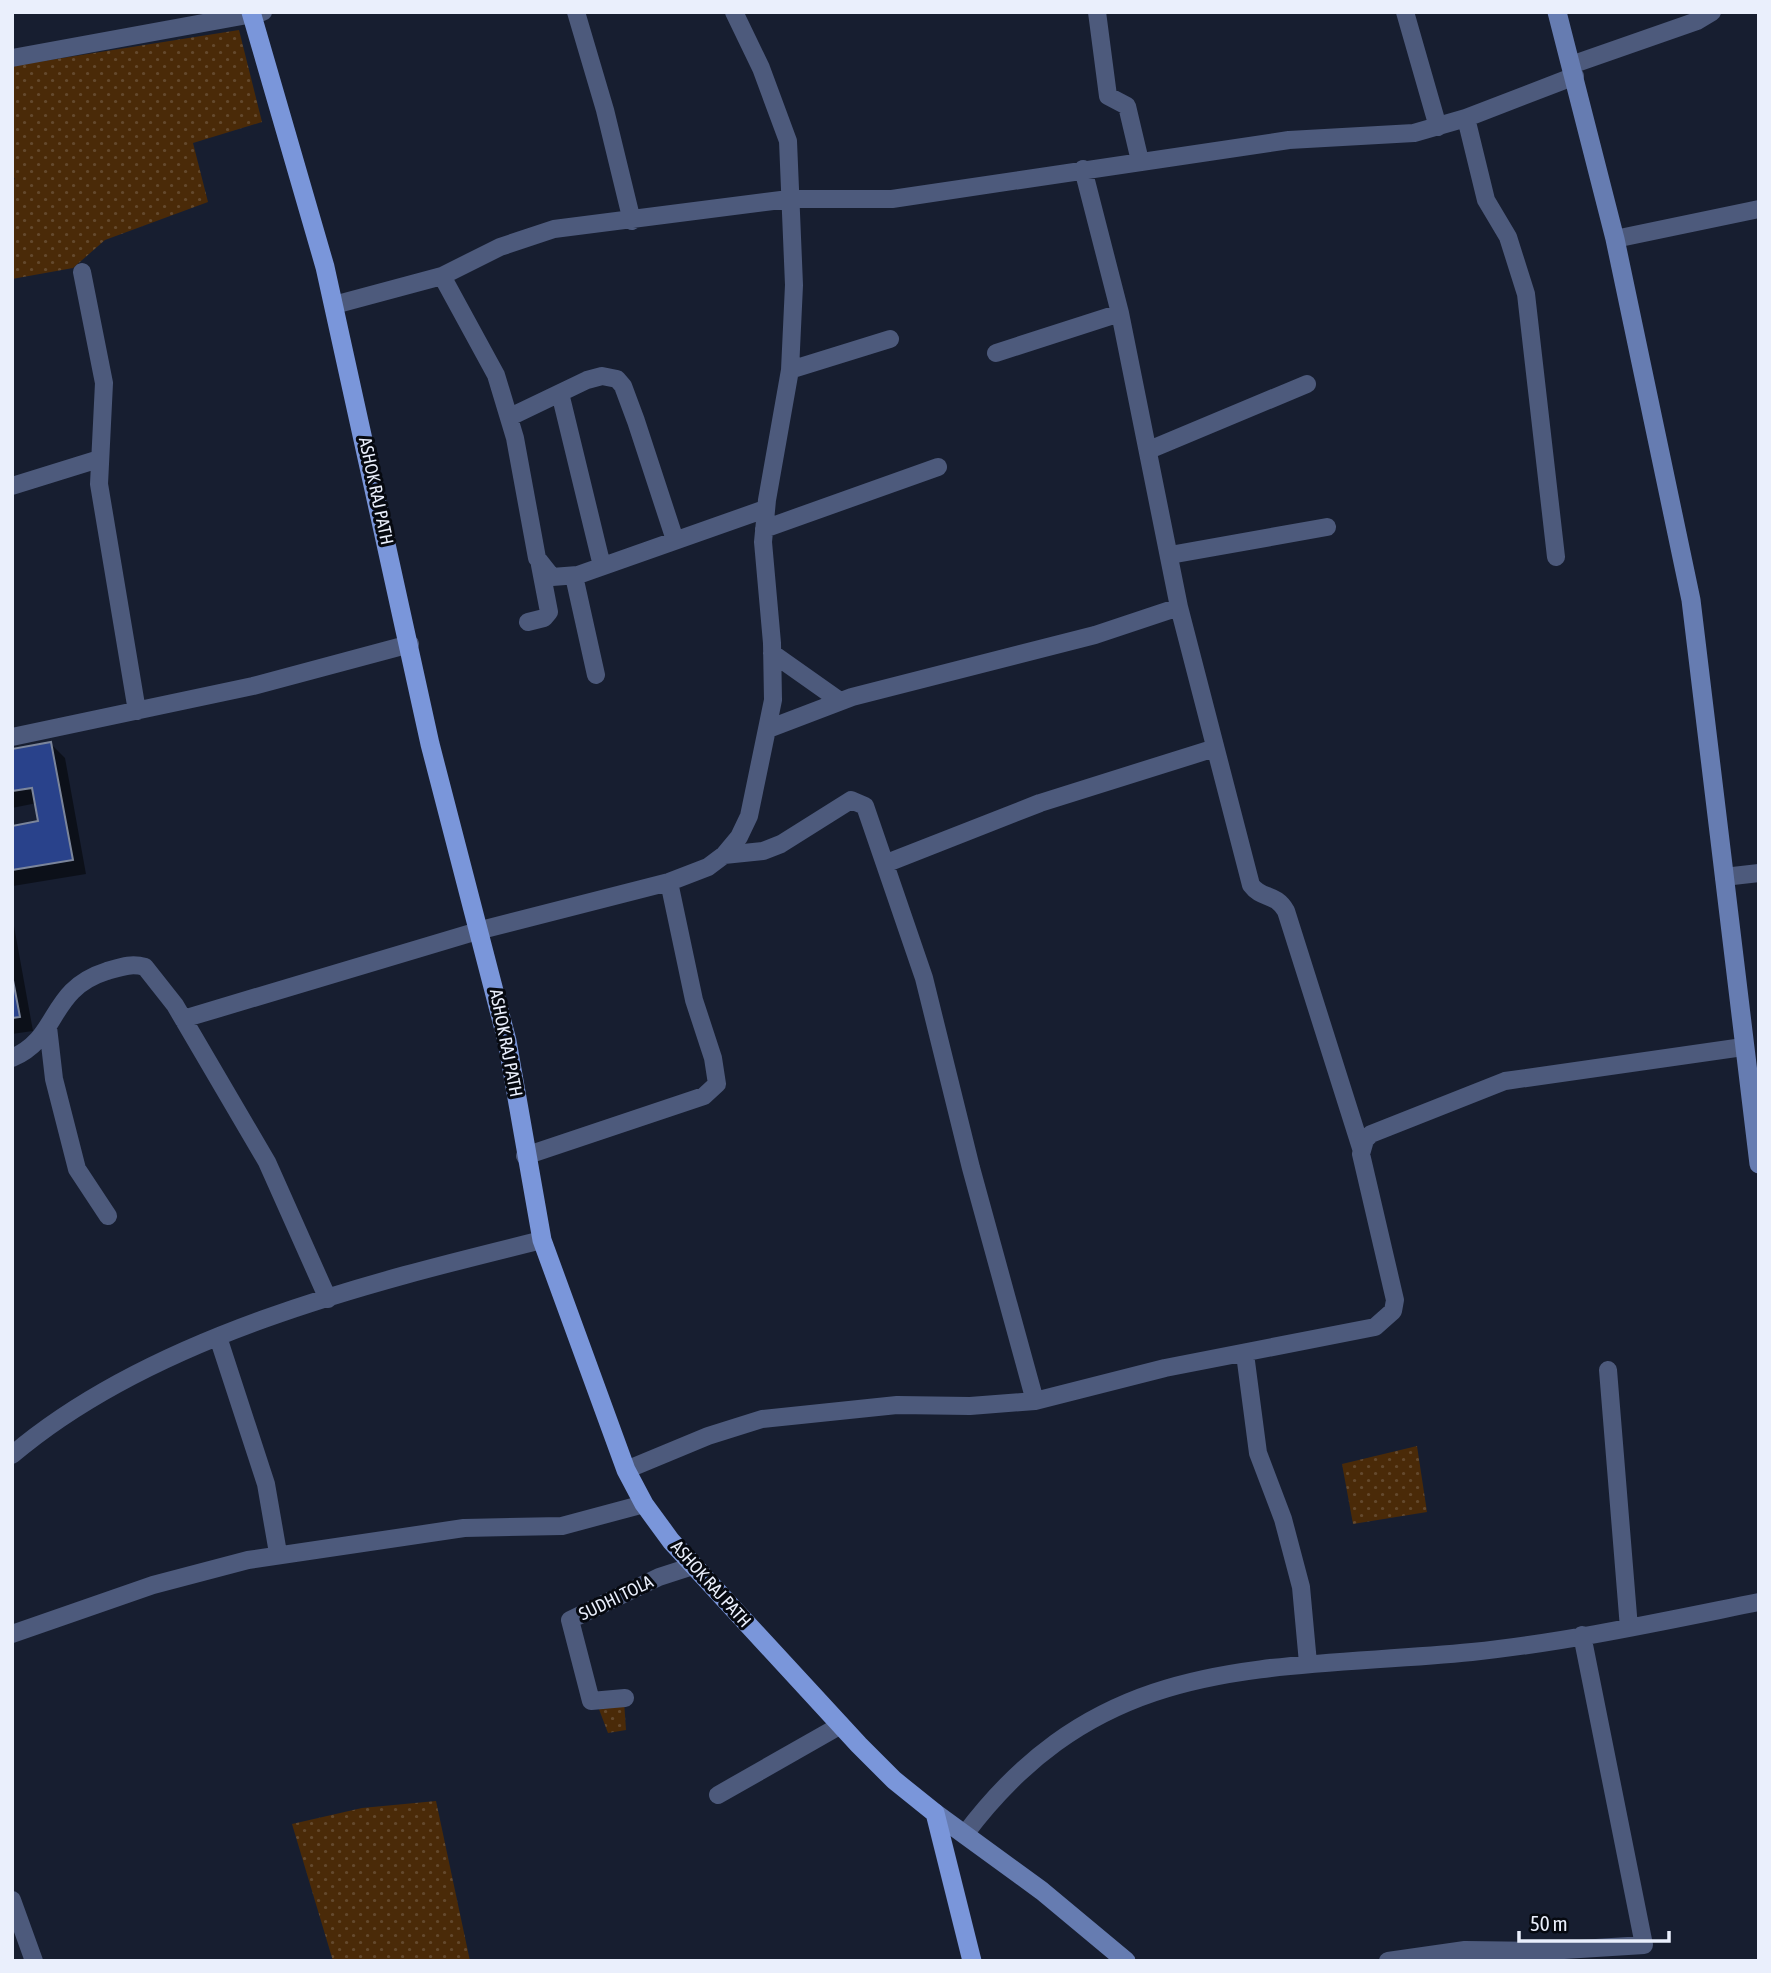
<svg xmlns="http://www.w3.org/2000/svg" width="1771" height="1973" viewBox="0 0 1771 1973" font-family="'Asap Condensed',sans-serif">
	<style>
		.park { fill: url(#park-dots) }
		.shadow { fill: #0007 }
		.building { fill: #29428b; stroke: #7b859b; stroke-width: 2 }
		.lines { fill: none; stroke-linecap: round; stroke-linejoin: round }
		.minor { stroke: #4d5a7c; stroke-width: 18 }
		.secondary { stroke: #667cb1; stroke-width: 19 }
		.primary { stroke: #7a96da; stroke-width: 19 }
		.labels { text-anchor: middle; stroke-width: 6; stroke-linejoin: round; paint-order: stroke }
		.street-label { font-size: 18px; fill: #eaeffc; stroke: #060910 }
	</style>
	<defs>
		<pattern id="park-dots" width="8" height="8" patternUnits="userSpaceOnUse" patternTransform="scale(1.75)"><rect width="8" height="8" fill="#4a2a08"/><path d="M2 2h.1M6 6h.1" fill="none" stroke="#64492d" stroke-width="1.8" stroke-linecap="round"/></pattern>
	</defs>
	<rect width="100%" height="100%" fill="#171e30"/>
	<path class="park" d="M239 30 262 122 193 143 208 202 105 240 73 268 12 279V181L15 179 12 174V66Z
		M1417 1446 1427 1512 1353 1524 1342 1464Z
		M624 1701 626 1730 608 1733 597 1704Z
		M436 1801 470 1961H333L292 1824 362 1808Z"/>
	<path class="shadow" d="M51 744 65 758 86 874 13 886 12 827 40 822 37 803 12 808V750Z
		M12 915 33 1031 12 1034Z"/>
	<path class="building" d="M51 742 73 860 12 870V826L38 821 32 788 12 791V749Z
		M12 975 20 1017 12 1018Z"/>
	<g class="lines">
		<path class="minor" d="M576 12 605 110 632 221
			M1097 12 1108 96 1127 106 1140 161
			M1405 12 1438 127
			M12 58 263 12
			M1571 65 1697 21 1712 12
			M1466 118 1486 200 1508 237 1526 294 1556 557
			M1083 169 1120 313 1179 607
			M1615 239 1759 209
			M82 272 104 383 99 484 137 711
			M442 276 496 375 515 438 537 558 552 577 578 575 765 509
			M334 305 442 276 500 247 554 229 789 199H892L1289 140 1414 133 1466 118 1575 76
			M996 353 1120 313
			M790 370 890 339
			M560 393 602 566
			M510 417 587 380 602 376 617 379 623 386 636 421 675 540
			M1149 450 1307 384
			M12 486 99 459
			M764 529 938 467
			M1170 555 1327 527
			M574 576 596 675
			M528 622 544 618 549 612 540 565
			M772 653 840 701
			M768 729 852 697 1095 635 1179 607 1251 885C1262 900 1275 892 1286 911L1361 1148
			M12 737 253 686 410 644
			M724 855 763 851 781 844 851 800 865 806 924 978 971 1168 1035 1401
			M887 863 1040 803 1215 748
			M1724 877 1759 873
			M183 1019 481 930 669 882 708 867 724 855 739 837 749 816 773 700 772 643 763 542 767 500 790 370 794 285 788 141 761 68 734 12
			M48 1027 54 1079 77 1169 108 1216
			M12 1058C61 1037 47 990 107 971 121 967 131 963 145 967L175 1005 267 1162 328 1299
			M525 1156 704 1096 717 1084 713 1058 694 1000 669 882
			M218 1337 266 1484 278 1553
			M1245 1354 1258 1453 1283 1519 1301 1587 1308 1663
			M1608 1370 1629 1628
			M12 1455C152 1336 367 1283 542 1240
			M626 1470 708 1436 762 1419 897 1405 970 1406 1035 1401 1165 1368 1375 1327 1393 1311 1395 1300 1361 1154 1365 1140 1371 1134 1505 1081 1743 1047
			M12 1634 153 1585 248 1560 464 1528 562 1526 644 1504
			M625 1698 591 1701 570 1620 659 1577 693 1566
			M718 1795 841 1725
			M965 1834C1104 1649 1267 1672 1472 1652 1568 1642 1664 1621 1759 1602
			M12 1900 34 1961
			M1388 1961 1465 1950 1548 1951 1644 1945 1582 1635"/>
		<path class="secondary" d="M1557 12 1615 239 1691 600 1759 1164
			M935 1813 1042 1891 1126 1961"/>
		<path class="primary" d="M251 12 325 267 430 744 507 1041 542 1240 626 1470 644 1504 671 1541 859 1745 894 1780 935 1813 972 1961"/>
	</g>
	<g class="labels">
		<g class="street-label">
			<text transform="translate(376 491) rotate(78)" y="6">ASHOK RAJ PATH</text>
			<text transform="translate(506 1043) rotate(79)" y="6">ASHOK RAJ PATH</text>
			<text transform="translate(711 1584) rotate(48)" y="6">ASHOK RAJ PATH</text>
			<text transform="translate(616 1598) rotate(-26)" y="6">SUDHI TOLA</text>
		</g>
	</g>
	<rect width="1771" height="1973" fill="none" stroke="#eaeffc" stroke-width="28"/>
	<path d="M1519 1931v10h150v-10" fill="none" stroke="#eaeffc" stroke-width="3.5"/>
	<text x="1530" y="1931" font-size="21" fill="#eaeffc" stroke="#060910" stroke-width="5" paint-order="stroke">50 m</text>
</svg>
